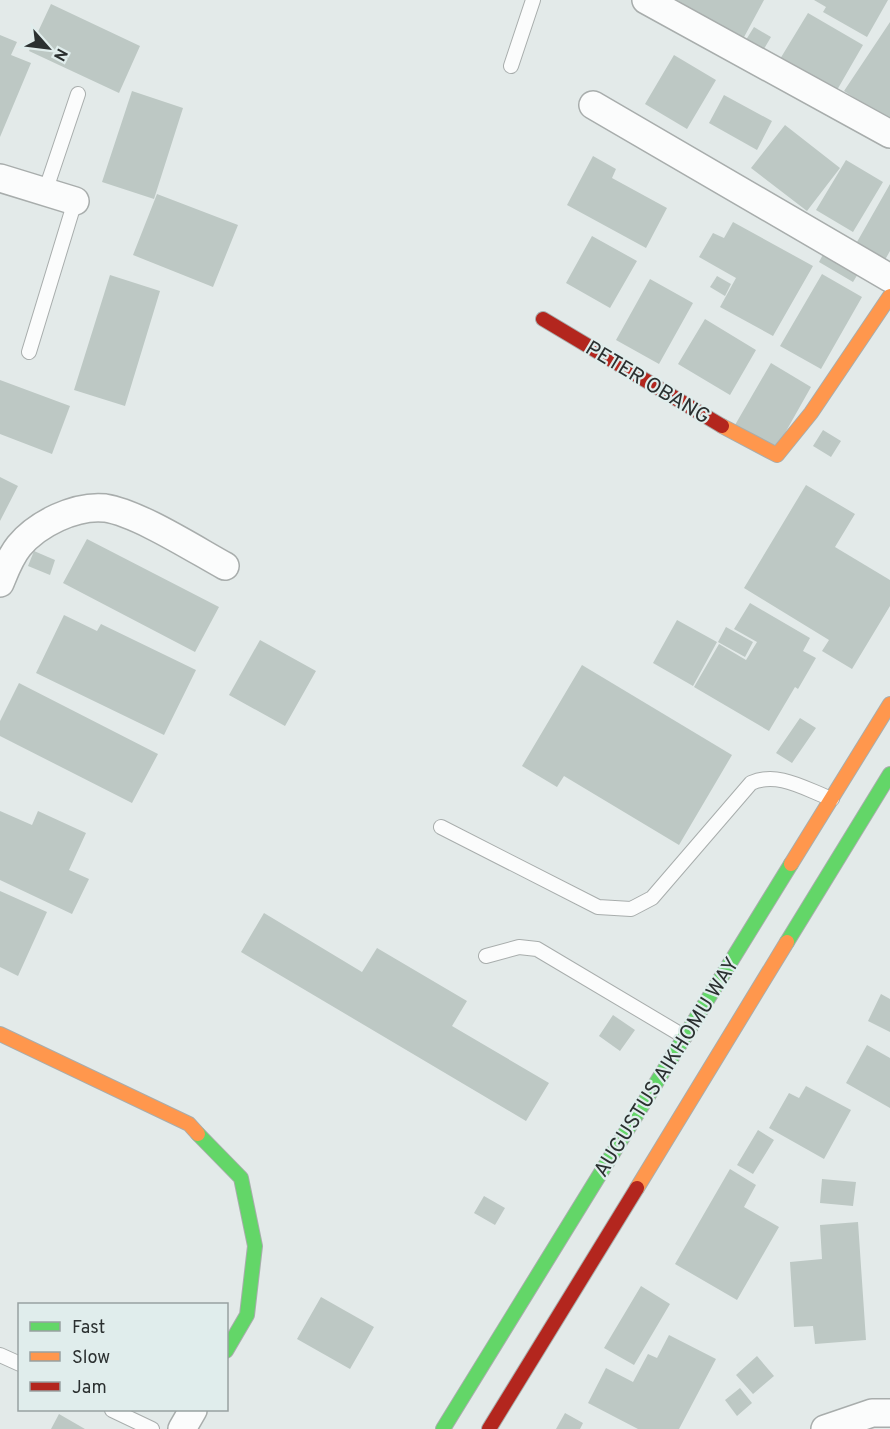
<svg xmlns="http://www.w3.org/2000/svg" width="890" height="1429" viewBox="0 0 890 1429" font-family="Overpass,sans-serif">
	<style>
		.building { fill: #bdc8c4 }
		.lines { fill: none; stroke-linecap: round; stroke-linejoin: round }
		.lane-casing { stroke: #a8adac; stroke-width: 16 }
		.street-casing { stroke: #a8adac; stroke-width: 30 }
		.fast-casing { stroke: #a8adac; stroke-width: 16 }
		.slow-casing { stroke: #a8adac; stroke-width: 16 }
		.jam-casing { stroke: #a8adac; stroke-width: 16 }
		.lane { stroke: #fbfcfc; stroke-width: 14 }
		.street { stroke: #fbfcfc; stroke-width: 27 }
		.fast { stroke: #63d668; stroke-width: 14 }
		.slow { stroke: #ff974d; stroke-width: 14 }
		.jam { stroke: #b3261e; stroke-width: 14 }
		.labels { text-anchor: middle; stroke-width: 4.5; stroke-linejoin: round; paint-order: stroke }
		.street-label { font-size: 21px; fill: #2b3030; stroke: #e0edec }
	</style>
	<rect width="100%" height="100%" fill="#e3eae9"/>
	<path class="building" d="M670 0H764L743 39Z
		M814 0H888L867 37 823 12 826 7Z
		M51 4 140 46 119 93 29 51Z
		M808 13 863 45 833 97 777 64Z
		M890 22V121L844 91Z
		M754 27 771 37 761 54 744 43Z
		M0 35 17 42 11 55 31 63 0 137Z
		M674 55 716 80 687 129 645 104Z
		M132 91 183 108 154 199 102 182Z
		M724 95 772 121 757 150 709 123Z
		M785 125 840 168 807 211 751 168Z
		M593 156 616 169 612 178 667 208 646 248 567 205Z
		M846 160 883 182 853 232 816 210Z
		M890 184V251L882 265 853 249Z
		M157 194 238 225 213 287 133 255Z
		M733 222 813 266 773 336 720 307 736 278 699 257 713 233 724 238Z
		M592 236 637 261 610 308 566 283Z
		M826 249 861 269 853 282 819 262Z
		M822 274 862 297 821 369 780 346Z
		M110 275 160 291 125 406 74 390Z
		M717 276 731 284 725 296 710 287Z
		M650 279 693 303 659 364 616 340Z
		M705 319 756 350 730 395 678 364Z
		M771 363 811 387 776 449 735 425Z
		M0 380 70 406 52 454 0 434Z
		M823 430 841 441 831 457 813 446Z
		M0 477 18 486 0 521Z
		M806 485 855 514 835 547 890 580V606L852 669 822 651 829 640 744 588Z
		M87 539 219 607 195 652 63 583Z
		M34 551 55 560 50 575 28 566Z
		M750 603 810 638 803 651 816 658 798 689 795 687 769 731 694 687 719 644 746 660 757 642 734 629Z
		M64 615 97 631 101 624 196 670 164 735 36 673Z
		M677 620 717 642 693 686 653 663Z
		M726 627 753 642 745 657 718 642Z
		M260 640 316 671 285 726 229 695Z
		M582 665 732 755 679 845 564 776 557 787 522 766Z
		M19 683 158 754 132 803 0 736V721Z
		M800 718 816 728 792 763 776 753Z
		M0 811 32 825 38 811 86 833 69 870 89 879 72 914 0 880Z
		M0 891 47 912 18 976 0 967Z
		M264 913 362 972 377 948 467 1001 452 1026 549 1083 526 1121 241 952Z
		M881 994 890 999V1032L868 1021Z
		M613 1015 635 1030 620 1051 599 1036Z
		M867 1045 890 1058V1108L846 1083Z
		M806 1086 851 1110 824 1159 769 1128 789 1093 799 1098Z
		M758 1130 774 1140 753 1174 737 1165Z
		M730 1169 756 1185 744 1207 779 1227 737 1300 675 1264Z
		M822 1179 856 1182 853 1206 820 1203Z
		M484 1196 505 1208 495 1225 474 1213Z
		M858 1222 866 1340 815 1344 813 1326 794 1327 790 1262 822 1259 820 1225Z
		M641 1286 670 1304 634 1365 604 1348Z
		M321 1297 374 1327 350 1369 297 1339Z
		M669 1335 716 1359 679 1429H638L588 1403 606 1368 633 1382 648 1354 657 1358Z
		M757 1356 774 1376 753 1394 736 1375Z
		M740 1388 752 1403 737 1416 725 1400Z
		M565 1413 583 1423 580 1429H556Z
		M59 1414 85 1429H51Z"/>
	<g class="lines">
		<g class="lane-casing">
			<path id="lane" d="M511 66 533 0
				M45 192 78 94
				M29 352 75 201
				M441 827 598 907 631 909 652 898 751 783C778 771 805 789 832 799
				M486 956 519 947 537 949 685 1037
				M0 1355 20 1364
				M112 1410 152 1429"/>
		</g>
		<g class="street-casing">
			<path id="street" d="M646 0 890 134
				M593 105 890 278
				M0 178 75 201
				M0 583C5 571 10 557 19 546 37 524 75 505 105 508 138 513 194 549 225 566
				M182 1429 193 1410
				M825 1429 872 1413H890"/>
		</g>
		<g class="fast-casing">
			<path id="fast" d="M787 942 890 774
				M198 1134 241 1178 255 1246 247 1315 226 1351
				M443 1429 791 864"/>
		</g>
		<g class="slow-casing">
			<path id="slow" d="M722 426 777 455 811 413 890 296
				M791 864 890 704
				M0 1034 189 1124 198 1134
				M637 1188 787 942"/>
		</g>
		<g class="jam-casing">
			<path id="jam" d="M543 319 722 426
				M489 1429 637 1188"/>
		</g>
		<use href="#lane" class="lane"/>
		<use href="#street" class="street"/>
		<use href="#fast" class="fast"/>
		<use href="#slow" class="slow"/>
		<use href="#jam" class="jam"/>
	</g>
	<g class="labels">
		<g class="street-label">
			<text transform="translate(648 382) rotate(31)" y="7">PETER OBANG</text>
			<text transform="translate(666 1067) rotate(-58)" y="7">AUGUSTUS AIKHOMU WAY</text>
		</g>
	</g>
	<rect x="18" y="1303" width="210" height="108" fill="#e0edec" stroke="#98a1a1" stroke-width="1.5"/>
	<rect x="30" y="1322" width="30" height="9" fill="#63d668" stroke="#98a1a1" stroke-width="1.5"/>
	<text x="72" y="1333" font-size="18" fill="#2b3030">Fast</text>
	<rect x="30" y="1352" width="30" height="9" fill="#ff974d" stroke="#98a1a1" stroke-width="1.5"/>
	<text x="72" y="1363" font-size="18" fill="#2b3030">Slow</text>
	<rect x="30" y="1382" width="30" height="9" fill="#b3261e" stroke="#98a1a1" stroke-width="1.5"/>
	<text x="72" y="1393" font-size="18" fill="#2b3030">Jam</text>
	<g transform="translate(48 48) rotate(118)" stroke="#e0edec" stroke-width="4.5" paint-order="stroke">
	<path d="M0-4.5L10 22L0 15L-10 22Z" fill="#2b3030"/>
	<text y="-9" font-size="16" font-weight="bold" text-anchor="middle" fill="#2b3030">N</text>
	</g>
</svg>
